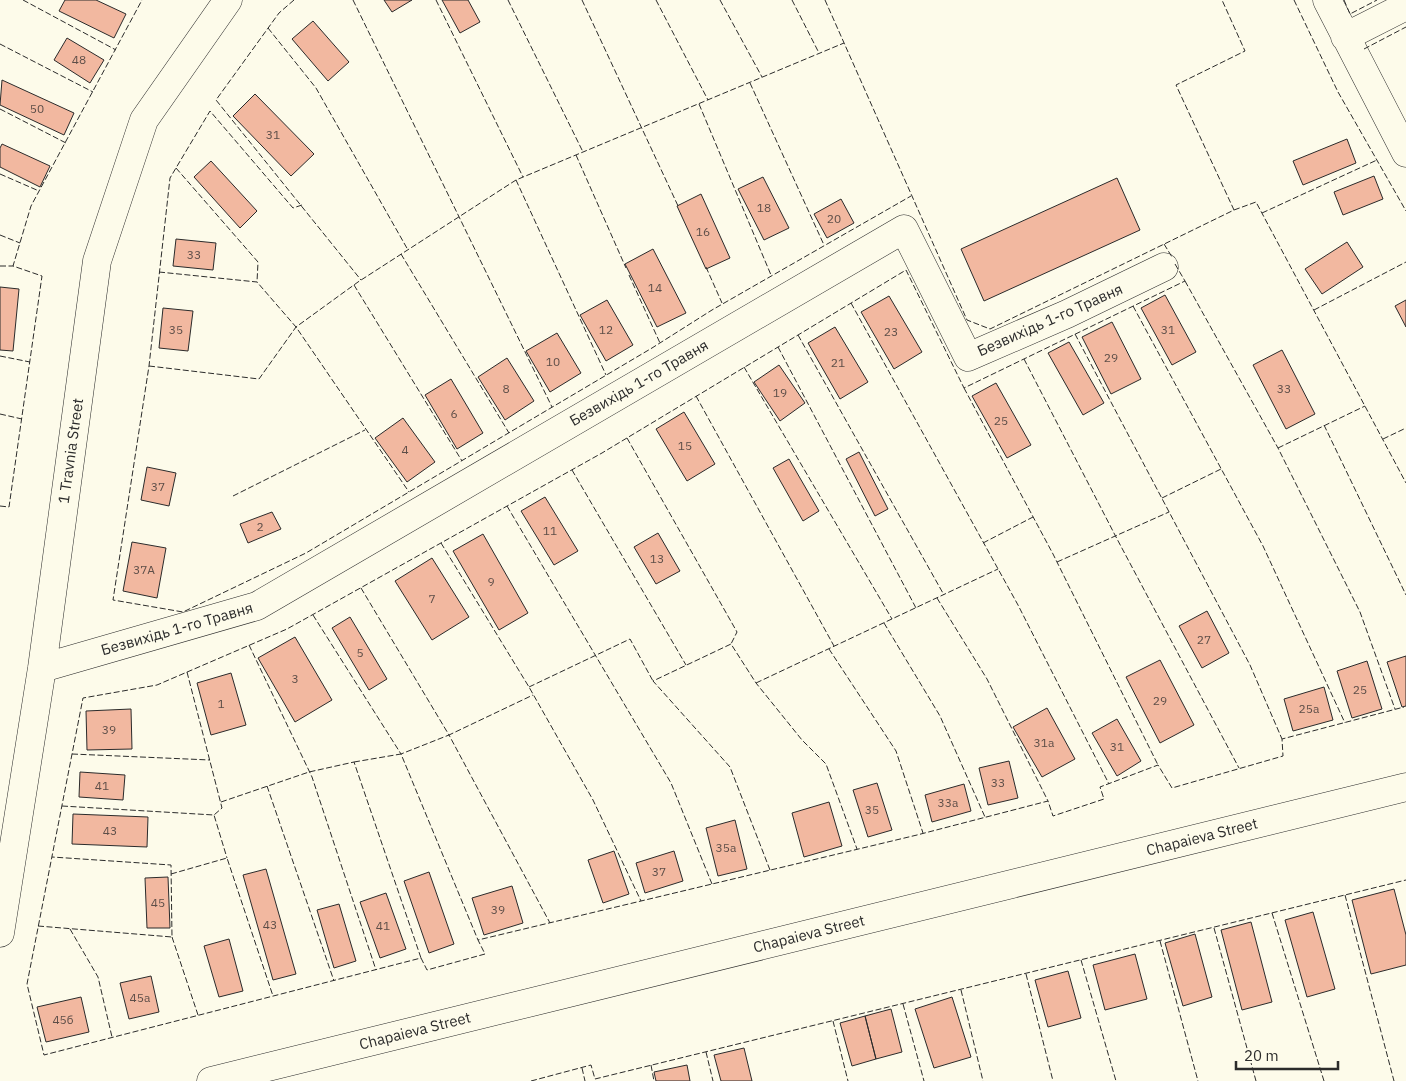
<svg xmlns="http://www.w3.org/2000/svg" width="1406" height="1081" viewBox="0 0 1406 1081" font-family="'IBM Plex Sans',sans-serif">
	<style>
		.building { fill: #f2b8a0; stroke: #2b2b2b }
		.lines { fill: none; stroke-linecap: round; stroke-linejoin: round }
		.street-casing { stroke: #2b2b2b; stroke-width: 29 }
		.street { stroke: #fdfbea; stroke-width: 28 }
		.fence { stroke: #2b2b2b; stroke-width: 1; stroke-dasharray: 6 2.5; stroke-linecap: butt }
		.labels { text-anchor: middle; stroke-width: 4; stroke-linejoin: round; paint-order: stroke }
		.number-label { font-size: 12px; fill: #5d4e48 }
		.street-label { font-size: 15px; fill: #2b2b2b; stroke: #fdfbea }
	</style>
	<rect width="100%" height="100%" fill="#fdfbea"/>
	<path class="building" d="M65 0H96L126 14 114 38 59 11Z
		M384 0H412L392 12Z
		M442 0H468L480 22 460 33Z
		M313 21 349 62 328 81 292 39Z
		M67 38 104 60 90 83 54 60Z
		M2 80 74 113 64 135 0 105Z
		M255 94 314 154 291 176 233 116Z
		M1347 139 1356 163 1303 185 1293 161Z
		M2 144 50 166 40 187 0 167V148Z
		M211 161 257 211 240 228 194 177Z
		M1374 176 1383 199 1343 215 1334 192Z
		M763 177 789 228 764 240 738 189Z
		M1117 178 1140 230 984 301 961 249Z
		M701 194 730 258 706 269 677 206Z
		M841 199 854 223 827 238 814 214Z
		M176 239 216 243 213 270 173 266Z
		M1347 242 1363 267 1322 294 1305 269Z
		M653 249 686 313 657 327 625 264Z
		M0 287 19 289 13 351 0 350Z
		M1165 295 1196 352 1172 365 1141 308Z
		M889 296 922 352 894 369 861 312Z
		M607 300 633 345 606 361 580 315Z
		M1406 300V327L1395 306Z
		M163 308 193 311 188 351 159 348Z
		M1112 322 1141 379 1111 394 1082 337Z
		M835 327 868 382 840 399 808 343Z
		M557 333 581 373 550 392 526 351Z
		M1069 342 1104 403 1083 415 1048 353Z
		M1282 350 1315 414 1286 429 1253 365Z
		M507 358 534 401 505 420 478 377Z
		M779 365 805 403 780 421 754 382Z
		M451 379 483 433 457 449 425 395Z
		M996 383 1031 445 1007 458 972 396Z
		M684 412 715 464 687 481 656 429Z
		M403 418 435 462 407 482 375 438Z
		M859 452 888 509 875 516 846 459Z
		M789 459 819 511 803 521 773 468Z
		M147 467 176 473 169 506 141 500Z
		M545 497 578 551 554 565 521 511Z
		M272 512 281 529 248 543 240 524Z
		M658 533 680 571 656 584 634 547Z
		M483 534 528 613 499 630 453 551Z
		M132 542 166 548 157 598 123 591Z
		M432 558 469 617 432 640 395 581Z
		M1207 611 1229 653 1202 668 1179 626Z
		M350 617 387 679 369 690 332 628Z
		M295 637 332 700 295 722 258 658Z
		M1406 656V706L1402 707 1387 662Z
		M1160 660 1194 725 1160 743 1126 677Z
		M1367 661 1382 709 1352 718 1337 671Z
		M231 673 246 725 211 735 197 683Z
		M1324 687 1333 720 1293 731 1284 699Z
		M1047 708 1075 759 1042 777 1013 727Z
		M131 709 132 749 87 750 86 711Z
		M1117 719 1141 761 1117 776 1092 733Z
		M1009 761 1018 798 988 805 979 768Z
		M80 772 125 775 123 800 79 797Z
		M877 783 892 830 868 837 853 790Z
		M964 784 971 811 932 822 925 795Z
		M829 802 842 846 804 857 792 813Z
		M73 814 148 817 147 847 72 844Z
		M735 820 747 869 718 876 706 828Z
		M614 851 629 894 603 903 588 860Z
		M674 851 683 881 645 893 636 863Z
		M266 869 296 974 273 980 243 875Z
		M429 872 454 944 429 953 404 881Z
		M168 877 170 928H147L145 878Z
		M512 886 523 923 484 935 472 898Z
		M1394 889 1406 935V965L1371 974 1352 900Z
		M386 893 406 949 380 958 360 902Z
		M339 904 356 961 334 968 317 910Z
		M1313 912 1335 989 1307 997 1285 920Z
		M1251 922 1272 1002 1242 1010 1221 930Z
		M1195 934 1212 997 1183 1006 1165 943Z
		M229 939 243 991 219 997 204 946Z
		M1135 954 1147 999 1105 1010 1093 965Z
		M1068 971 1081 1018 1048 1027 1035 980Z
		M151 976 159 1012 129 1019 120 983Z
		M81 997 89 1032 46 1042 37 1007Z
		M952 997 971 1057 934 1068 915 1009Z
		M891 1009 902 1052 876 1059 865 1016Z
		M865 1016 876 1059 852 1066 840 1023Z
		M744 1048 752 1081H721L714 1055Z
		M687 1065 690 1081H656L654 1072Z"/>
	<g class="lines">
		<g class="street-casing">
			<path id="street" d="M1327 0 1406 153
				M1345 37 1406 6
				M42 668 257 606 904 229 968 357 1067 314 1164 267
				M0 933 42 668 97 261 144 120 228 0
				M211 1081 1406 787"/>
		</g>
		<use href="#street" class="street"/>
		<path class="fence" d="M23 0 116 50
			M294 0 279 13 216 100 361 280
			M353 0 552 407
			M436 0 523 177
			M508 0 583 152
			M582 0 679 208
			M656 0 708 100
			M720 0 762 77
			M792 0 819 53
			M825 0 967 320 990 329 1234 210 1176 85 1245 51 1222 0
			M1294 0 1338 92 1406 211
			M1344 0 1350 14 1377 0
			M268 28 316 88 408 250
			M0 44 93 92
			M1364 49 1406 27
			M750 83 824 245
			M699 104 771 275
			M0 109 66 143
			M576 155 626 268
			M176 168 258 262 257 282
			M0 174 39 191
			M516 180 606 375
			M302 205 293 208 210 111 170 178 149 366 113 600 183 612 306 553 652 348 712 310 911 196
			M1234 210 1256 202 1406 483
			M1262 213 1377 160
			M0 235 20 243
			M1164 244 1172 257
			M401 254 509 433
			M1175 264 1185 281 964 388 906 270 602 453 287 629 157 685 83 698 27 984 44 1055 421 958 427 970 485 954 478 940 917 835 1048 801 1053 816 1104 799 1100 787 1158 765 1172 788 1283 756 1282 739 1404 707
			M0 266H13
			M706 267 722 303
			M159 272 257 282 296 327 409 492
			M629 275 660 343
			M1185 281 1278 448 1360 612 1395 709
			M354 285 462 461
			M851 303 1018 605 1109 784
			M1133 306 1263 546 1345 723
			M1314 310 1406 262
			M1075 334 1250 665 1282 739
			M798 335 944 595
			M778 347 916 608
			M0 356 30 362
			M1024 359 1116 537 1239 768
			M149 366 259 379 296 327 358 282 516 180 844 43
			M744 367 892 619
			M964 388 1053 554 1158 765
			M696 396 834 646
			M0 414 22 419
			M1324 425 1406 595
			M627 438 737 632 731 644
			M1383 439 1406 428
			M1278 448 1365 406
			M572 470 686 665
			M233 496 365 430
			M1162 498 1221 469
			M0 506 9 507 42 276 13 266 31 206 142 0
			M507 506 671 783 712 884
			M441 543 529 687 593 800 641 901
			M983 543 1033 517
			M1057 562 1169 512
			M361 588 449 735 533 695
			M937 598 987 679 1048 801
			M313 615 401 754 449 735 550 923
			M884 623 940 716 985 817
			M249 645 312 777 376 970
			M829 649 896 751 923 833
			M187 672 222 808 214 815
			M756 683 998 569
			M529 687 630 639 653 681
			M72 754 210 760
			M354 762 401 754 478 940
			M267 786 334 981
			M221 802 309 772 354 762 421 958
			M62 806 214 815 227 858
			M770 870 730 767 653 681 731 644 756 683 802 740 826 764 857 849
			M171 874 227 858 273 996
			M1345 895 1394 1081
			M1272 913 1324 1081
			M38 926 172 937 171 865 52 857
			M1214 928 1256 1081
			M70 929 98 977 112 1037
			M172 937 198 1015
			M1160 941 1198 1081
			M1081 960 1116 1081
			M1026 974 1053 1081
			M961 990 983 1081
			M903 1004 924 1081
			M833 1021 848 1081
			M706 1052 713 1081
			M651 1065 654 1081
			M582 1068 585 1081
			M531 1081 591 1065 595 1079 1406 880"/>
	</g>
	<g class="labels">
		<g class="number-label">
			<text x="79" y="64">48</text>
			<text x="37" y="113">50</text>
			<text x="273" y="139">31</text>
			<text x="764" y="212">18</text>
			<text x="834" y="223">20</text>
			<text x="703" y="236">16</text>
			<text x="194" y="259">33</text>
			<text x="655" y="292">14</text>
			<text x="176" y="334">35</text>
			<text x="606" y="334">12</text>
			<text x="1168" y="334">31</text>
			<text x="891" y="336">23</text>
			<text x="1111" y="362">29</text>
			<text x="553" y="366">10</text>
			<text x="838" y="367">21</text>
			<text x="506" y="393">8</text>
			<text x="1284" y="393">33</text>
			<text x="780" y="397">19</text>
			<text x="454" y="418">6</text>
			<text x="1001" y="425">25</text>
			<text x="685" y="450">15</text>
			<text x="405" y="454">4</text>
			<text x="158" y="491">37</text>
			<text x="260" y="531">2</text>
			<text x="550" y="535">11</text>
			<text x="657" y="563">13</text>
			<text x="144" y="574">37А</text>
			<text x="491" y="586">9</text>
			<text x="432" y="603">7</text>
			<text x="1204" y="644">27</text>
			<text x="360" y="657">5</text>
			<text x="295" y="683">3</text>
			<text x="1360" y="694">25</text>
			<text x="1160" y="705">29</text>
			<text x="221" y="708">1</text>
			<text x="1309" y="713">25а</text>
			<text x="109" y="734">39</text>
			<text x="1044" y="747">31а</text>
			<text x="1117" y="751">31</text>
			<text x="998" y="787">33</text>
			<text x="102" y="790">41</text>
			<text x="948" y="807">33а</text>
			<text x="872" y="814">35</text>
			<text x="110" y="835">43</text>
			<text x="726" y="852">35а</text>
			<text x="659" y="876">37</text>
			<text x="158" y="907">45</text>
			<text x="498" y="914">39</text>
			<text x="270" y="929">43</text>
			<text x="383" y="930">41</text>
			<text x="140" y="1002">45а</text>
			<text x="63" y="1024">45б</text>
		</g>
		<g class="street-label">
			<text transform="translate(1050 320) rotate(-24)" y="5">Безвихідь 1-го Травня</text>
			<text transform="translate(639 383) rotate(-30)" y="5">Безвихідь 1-го Травня</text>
			<text transform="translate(71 451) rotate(-82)" y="5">1 Travnia Street</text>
			<text transform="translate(177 629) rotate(-16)" y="5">Безвихідь 1-го Травня</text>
			<text transform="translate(1202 837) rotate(-14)" y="5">Chapaieva Street</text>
			<text transform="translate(809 934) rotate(-14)" y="5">Chapaieva Street</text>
			<text transform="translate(415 1031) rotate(-14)" y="5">Chapaieva Street</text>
		</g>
	</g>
	<path d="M1236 1061v8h102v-8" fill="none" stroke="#2b2b2b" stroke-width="2.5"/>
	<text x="1244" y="1061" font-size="15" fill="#2b2b2b" stroke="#fdfbea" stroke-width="4" paint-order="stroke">20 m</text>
</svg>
